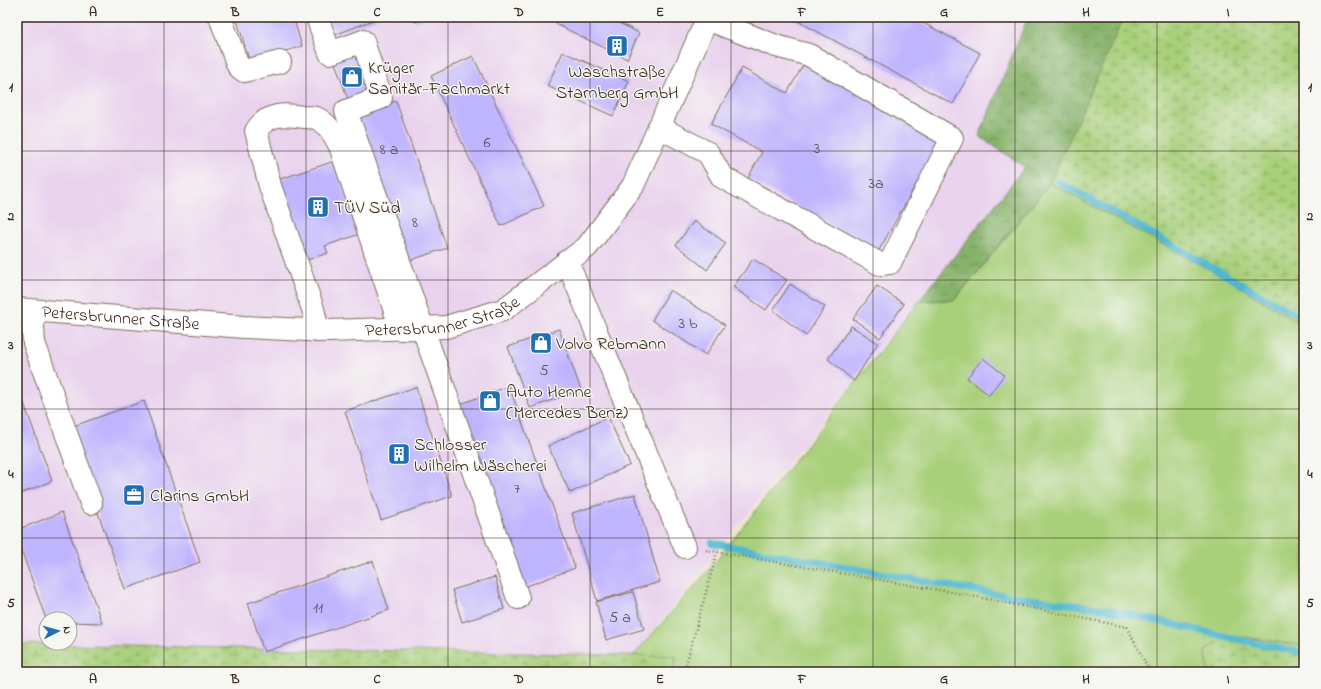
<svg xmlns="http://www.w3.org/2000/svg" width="1321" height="689" viewBox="0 0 1321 689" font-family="'Indie Flower',sans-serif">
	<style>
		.built { fill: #e9d2ed; fill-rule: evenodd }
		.green { fill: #a8d07a; stroke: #727d4c }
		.forest { fill: url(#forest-crowns); stroke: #606e44 }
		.wetland { fill: url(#wetland-marsh); stroke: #727d4c }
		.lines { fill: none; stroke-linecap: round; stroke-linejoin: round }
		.stream { stroke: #50b7ce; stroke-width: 7 }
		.building { fill: #bfb4fe }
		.minor-casing { stroke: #7a6c5b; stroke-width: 24 }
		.path { stroke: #7a6c5b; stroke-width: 2.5; stroke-dasharray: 1 3; stroke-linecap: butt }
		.minor { stroke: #fff; stroke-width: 22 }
		.grid { fill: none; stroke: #3b2a1e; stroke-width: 1; stroke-opacity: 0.55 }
		.labels { text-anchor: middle; stroke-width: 3; stroke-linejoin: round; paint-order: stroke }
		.number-label { font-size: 16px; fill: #5c4c56 }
		.poi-label { font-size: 18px; fill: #3b2a1e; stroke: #f6f6f2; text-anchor: start }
		.street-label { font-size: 18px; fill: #3b2a1e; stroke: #f6f6f2 }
		.neatline { fill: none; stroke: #3b2a1e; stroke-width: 1.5 }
		.grid-label { font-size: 13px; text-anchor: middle; font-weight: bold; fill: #3b2a1e }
	</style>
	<defs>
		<pattern id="forest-crowns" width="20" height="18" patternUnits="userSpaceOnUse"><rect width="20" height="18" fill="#86b26a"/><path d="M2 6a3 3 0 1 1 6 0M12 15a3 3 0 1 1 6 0" fill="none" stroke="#6f9157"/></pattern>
		<pattern id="wetland-marsh" width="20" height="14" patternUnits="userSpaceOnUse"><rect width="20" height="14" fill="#a8d07a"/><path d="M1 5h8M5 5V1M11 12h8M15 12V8" fill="none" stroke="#8aa963"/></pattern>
	</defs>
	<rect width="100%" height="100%" fill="#f6f6f2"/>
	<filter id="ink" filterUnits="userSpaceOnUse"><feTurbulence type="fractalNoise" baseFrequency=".025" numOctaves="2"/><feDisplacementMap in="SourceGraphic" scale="8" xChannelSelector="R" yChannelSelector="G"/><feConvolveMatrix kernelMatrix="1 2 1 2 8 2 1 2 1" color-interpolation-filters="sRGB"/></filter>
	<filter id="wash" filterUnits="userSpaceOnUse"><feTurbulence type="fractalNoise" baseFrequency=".012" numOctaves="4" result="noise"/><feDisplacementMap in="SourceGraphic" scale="16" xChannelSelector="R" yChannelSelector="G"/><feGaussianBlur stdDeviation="0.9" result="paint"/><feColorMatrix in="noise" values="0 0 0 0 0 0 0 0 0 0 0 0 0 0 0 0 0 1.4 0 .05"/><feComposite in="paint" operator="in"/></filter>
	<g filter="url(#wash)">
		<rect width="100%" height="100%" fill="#eee6cc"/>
		<path class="built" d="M17 17H1028L979 136 1025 167 919 301 633 656 17 644ZM46 619H70V643H46Z"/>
		<path class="green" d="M1050 183 1232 282 1304 326V646L1229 635 1205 651 1209 672H673L676 657 633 656 714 564 919 301 955 300Z"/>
		<path class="forest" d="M1028 17H1124L1050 183 954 300 919 301 1025 167 979 136Z"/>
		<path class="wetland" d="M1124 17H1304V326L1232 282 1050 183Z
			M1229 635 1304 646V672H1209L1205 651Z
			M17 644 676 656 673 672H17Z"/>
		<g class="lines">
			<path class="stream" d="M1059 182 1304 319
				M712 543 996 594 1105 609 1254 643 1304 653"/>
		</g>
		<g id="blocks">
			<path class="building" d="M236 17H293L302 46 250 62Z
				M328 17H381L335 35Z
				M413 17H427L415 22Z
				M560 17H607L639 33 627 59 556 24Z
				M790 17H912L980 53 953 104Z
				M974 17H987L985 22Z
				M356 52 370 94 349 102 334 60Z
				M563 52 629 81 613 116 547 86Z
				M473 56 544 206 501 226 431 76Z
				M805 62 941 140 878 252 748 178 762 152 711 124 742 68 787 93Z
				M396 101 447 248 405 262 355 116Z
				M335 161 360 234 325 246 328 253 304 261 277 180Z
				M694 221 726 243 707 270 676 245Z
				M753 259 787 280 766 310 733 287Z
				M790 284 825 307 806 336 773 310Z
				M877 286 904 304 880 338 853 319Z
				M670 290 725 325 706 355 652 320Z
				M851 326 878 343 854 381 828 359Z
				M559 329 581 390 530 408 508 347Z
				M983 358 1004 375 989 395 967 378Z
				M17 384 52 481 17 495Z
				M509 386 575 568 524 587 458 405Z
				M416 387 452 496 381 520 345 411Z
				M144 401 200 562 125 589 68 428Z
				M608 417 630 465 570 493 548 446Z
				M635 494 660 582 597 601 572 513Z
				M62 512 102 623 70 622V619H46L17 538V530Z
				M373 561 389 610 264 652 248 603Z
				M495 577 504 609 462 622 452 590Z
				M633 592 644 629 606 640 596 602Z"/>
		</g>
	</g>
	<g filter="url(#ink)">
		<use href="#blocks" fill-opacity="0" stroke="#7a6c5b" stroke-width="1"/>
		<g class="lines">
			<g class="minor-casing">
				<g id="minor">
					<path d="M220 17 238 66 244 71 280 62"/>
					<path d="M317 17 330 53 363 41 381 98 346 111 518 598"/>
					<path d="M659 127 708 153 722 177 880 264 890 263 952 138 809 55 776 46 707 19"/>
					<path d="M567 261 685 547"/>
					<path id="s1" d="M17 309 244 327 328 331 446 327 503 310 587 247 633 186 708 17"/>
					<path d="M32 311 34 343 91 503"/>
					<path d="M318 331 313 309 270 186 256 131C267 113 285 114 303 117 307 117 312 117 316 118 328 123 334 135 340 146L401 329"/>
				</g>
			</g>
			<path class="path" d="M706 550 962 594 1127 627 1150 672
				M684 672 717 552"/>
			<use href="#minor" class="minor"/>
		</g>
	</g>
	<path class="grid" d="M164 17V672M306 17V672M448 17V672M590 17V672M731 17V672M873 17V672M1015 17V672M1157 17V672M17 151H1304M17 280H1304M17 409H1304M17 538H1304"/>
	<defs>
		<g id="building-square" transform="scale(1.15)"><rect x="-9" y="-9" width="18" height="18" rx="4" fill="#1f6fb2" stroke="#f6f6f2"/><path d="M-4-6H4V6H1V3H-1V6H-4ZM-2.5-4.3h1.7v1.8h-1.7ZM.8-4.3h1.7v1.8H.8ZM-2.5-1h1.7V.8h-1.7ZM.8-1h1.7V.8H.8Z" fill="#fff"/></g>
		<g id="shop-square" transform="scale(1.15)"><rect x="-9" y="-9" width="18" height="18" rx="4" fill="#1f6fb2" stroke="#f6f6f2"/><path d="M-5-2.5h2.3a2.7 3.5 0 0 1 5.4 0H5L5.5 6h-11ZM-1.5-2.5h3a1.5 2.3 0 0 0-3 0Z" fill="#fff"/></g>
		<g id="office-square" transform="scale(1.15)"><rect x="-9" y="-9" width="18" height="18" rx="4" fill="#1f6fb2" stroke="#f6f6f2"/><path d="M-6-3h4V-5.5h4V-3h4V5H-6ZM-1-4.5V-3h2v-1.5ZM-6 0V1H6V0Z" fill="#fff"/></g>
	</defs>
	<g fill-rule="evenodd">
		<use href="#building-square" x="617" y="46"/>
		<use href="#shop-square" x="352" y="77"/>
		<use href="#building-square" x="318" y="207"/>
		<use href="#shop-square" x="541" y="343"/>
		<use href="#shop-square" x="490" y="401"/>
		<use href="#building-square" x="399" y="454"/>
		<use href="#office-square" x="134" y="495"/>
	</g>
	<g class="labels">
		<g class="number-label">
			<text x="487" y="147">6</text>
			<text x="817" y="153">3</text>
			<text x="389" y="154">8 a</text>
			<text x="876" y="188">3a</text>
			<text x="415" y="227">8</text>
			<text x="688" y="328">3 b</text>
			<text x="544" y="375">5</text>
			<text x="517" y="493">7</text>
			<text x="318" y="612">11</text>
			<text x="620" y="622">5 a</text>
		</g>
		<g class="poi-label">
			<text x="368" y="73">Krüger<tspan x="368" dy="21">Sanitär-Fachmarkt</tspan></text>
			<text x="617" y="77" text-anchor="middle">Waschstraße<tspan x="617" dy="21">Starnberg GmbH</tspan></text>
			<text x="334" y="213">TÜV Süd</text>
			<text x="556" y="349">Volvo Rebmann</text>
			<text x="506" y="397">Auto Henne<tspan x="506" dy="21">(Mercedes Benz)</tspan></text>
			<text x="414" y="450">Schlosser<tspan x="414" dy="21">Wilhelm Wäscherei</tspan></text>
			<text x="150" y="501">Clarins GmbH</text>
		</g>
		<g class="street-label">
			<text dy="6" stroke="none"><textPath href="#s1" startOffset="428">Petersbrunner Straße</textPath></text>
			<text dy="6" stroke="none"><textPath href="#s1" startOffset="104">Petersbrunner Straße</textPath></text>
		</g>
	</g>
	<rect width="1321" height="689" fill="none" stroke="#f6f6f2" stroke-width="44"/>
	<g transform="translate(58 631) rotate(84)"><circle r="19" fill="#f6f6f2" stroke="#aba49d"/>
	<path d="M0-3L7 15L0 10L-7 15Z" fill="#1f6fb2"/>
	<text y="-6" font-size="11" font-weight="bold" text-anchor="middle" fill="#3b2a1e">N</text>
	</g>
	<rect x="22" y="22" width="1277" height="645" class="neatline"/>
	<g class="grid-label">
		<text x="93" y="16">A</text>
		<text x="235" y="16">B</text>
		<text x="377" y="16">C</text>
		<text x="519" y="16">D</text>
		<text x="660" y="16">E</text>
		<text x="802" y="16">F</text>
		<text x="944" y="16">G</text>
		<text x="1086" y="16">H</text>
		<text x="1228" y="16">I</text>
		<text x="11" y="91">1</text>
		<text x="1310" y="91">1</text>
		<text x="11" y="220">2</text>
		<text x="1310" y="220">2</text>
		<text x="11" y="349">3</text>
		<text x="1310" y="349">3</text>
		<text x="11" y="478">4</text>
		<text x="1310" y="478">4</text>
		<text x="11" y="607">5</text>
		<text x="1310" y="607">5</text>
		<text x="93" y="683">A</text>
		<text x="235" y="683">B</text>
		<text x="377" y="683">C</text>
		<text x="519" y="683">D</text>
		<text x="660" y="683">E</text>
		<text x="802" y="683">F</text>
		<text x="944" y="683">G</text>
		<text x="1086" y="683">H</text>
		<text x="1228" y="683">I</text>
	</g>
</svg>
